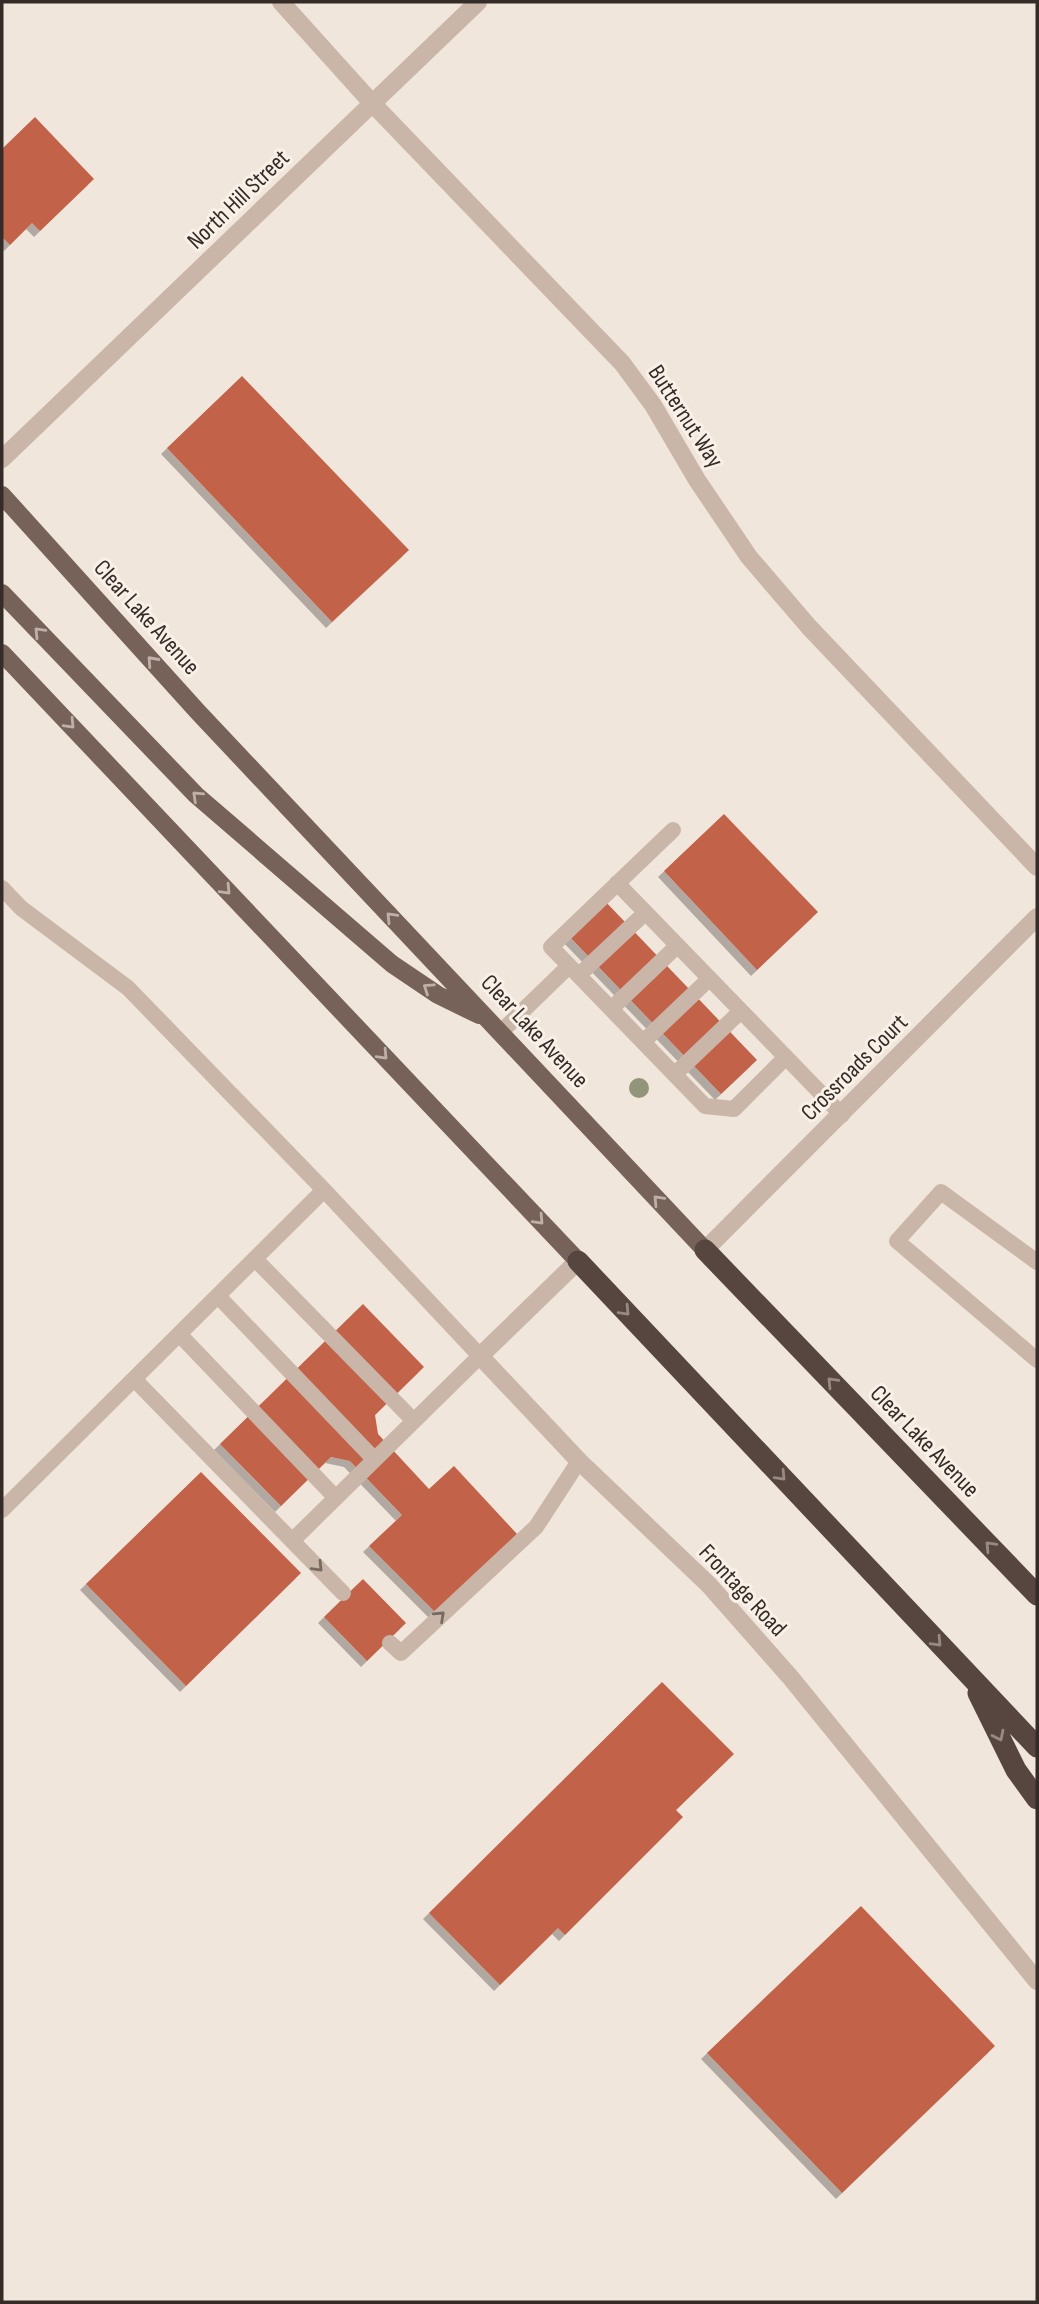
<svg xmlns="http://www.w3.org/2000/svg" width="1039" height="2304" viewBox="0 0 1039 2304" font-family="'Sofia Sans Condensed',sans-serif">
	<style>
		.building { fill: #c26249; filter: url(#shadow) }
		.lines { fill: none; stroke-linecap: round; stroke-linejoin: round }
		.lane { stroke: #c9b6a8; stroke-width: 16 }
		.street { stroke: #c9b6a8; stroke-width: 18 }
		.primary { stroke: #776259; stroke-width: 18 }
		.highway { stroke: #56463f; stroke-width: 21 }
		.tree { fill: #93957b }
		.oneway { stroke: #beb0a8 }
		.oneway2 { stroke: #978a83 }
		.oneway3 { stroke: #786a62 }
		.labels { text-anchor: middle; stroke-width: 6; stroke-linejoin: round; paint-order: stroke }
		.street-label { font-size: 24px; fill: #352c28; stroke: #f9f0e8 }
	</style>
	<defs>
		<filter id="shadow"><feDropShadow dx="-6" dy="6" stdDeviation="0" flood-color="#0004"/></filter>
	</defs>
	<rect width="100%" height="100%" fill="#f1e6db"/>
	<path class="building" d="M35 117 94 179 40 231 32 223 10 245 2 237V149Z
		M242 376 409 550 332 622 167 448Z
		M724 814 818 912 757 970 664 871Z
		M602 898 757 1060 721 1094 566 933Z
		M363 1304 424 1367 375 1415 378 1434 429 1489 454 1466 517 1534 436 1613 369 1546 402 1515 350 1461 331 1457 281 1506 220 1444Z
		M201 1472 301 1573 186 1686 86 1584Z
		M363 1579 406 1623 367 1661 324 1617Z
		M662 1682 734 1754 676 1810 683 1817 565 1935 558 1928 500 1985 429 1913Z
		M861 1906 995 2046 842 2193 707 2053Z"/>
	<g class="lines">
		<path class="lane" d="M673 830 551 947 705 1106 734 1109 786 1057
			M617 883 842 1115
			M2 888 21 908 128 988 324 1190 480 1356 293 1540
			M579 975 645 913
			M611 1009 677 946
			M501 1032 569 966
			M643 1042 709 979
			M675 1074 741 1011
			M255 1259 414 1421
			M1037 1262 941 1192 897 1241 1037 1360
			M218 1296 374 1459
			M180 1335 336 1498
			M135 1380 343 1593
			M2 1510 324 1190
			M390 1643 401 1653 536 1527 579 1461"/>
		<path class="street" d="M281 2 372 103 622 363 653 405 697 480 749 557 809 627 1037 867
			M2 459 478 2
			M705 1250 1037 917
			M578 1261 480 1356 579 1461 709 1585 791 1678 1037 1981"/>
		<path class="primary" d="M2 495 198 712 705 1250
			M2 593 196 795 392 964 438 995 479 1015
			M2 653 578 1261"/>
		<path class="highway" d="M705 1250 1037 1595
			M578 1261 1037 1747
			M978 1693 1016 1770 1037 1799"/>
	</g>
	<circle class="tree" cx="639" cy="1088" r="10"/>
	<defs><path id="oneway-chevron" d="M-2-3.5L2.5 0L-2 3.5" fill="none" stroke-width="1.6" stroke-linecap="round" stroke-linejoin="round" transform="scale(1.75)"/></defs>
	<g class="oneway">
		<use href="#oneway-chevron" transform="translate(39 632) rotate(-134)"/>
		<use href="#oneway-chevron" transform="translate(152 661) rotate(-132)"/>
		<use href="#oneway-chevron" transform="translate(70 724) rotate(47)"/>
		<use href="#oneway-chevron" transform="translate(197 796) rotate(-137)"/>
		<use href="#oneway-chevron" transform="translate(226 890) rotate(47)"/>
		<use href="#oneway-chevron" transform="translate(391 917) rotate(-134)"/>
		<use href="#oneway-chevron" transform="translate(428 988) rotate(-146)"/>
		<use href="#oneway-chevron" transform="translate(383 1055) rotate(47)"/>
		<use href="#oneway-chevron" transform="translate(658 1200) rotate(-133)"/>
		<use href="#oneway-chevron" transform="translate(539 1220) rotate(47)"/>
	</g>
	<g class="oneway2">
		<use href="#oneway-chevron" transform="translate(625 1311) rotate(47)"/>
		<use href="#oneway-chevron" transform="translate(832 1382) rotate(-134)"/>
		<use href="#oneway-chevron" transform="translate(781 1476) rotate(47)"/>
		<use href="#oneway-chevron" transform="translate(990 1546) rotate(-134)"/>
		<use href="#oneway-chevron" transform="translate(937 1642) rotate(47)"/>
		<use href="#oneway-chevron" transform="translate(999 1736) rotate(64)"/>
	</g>
	<g class="oneway3">
		<use href="#oneway-chevron" transform="translate(318 1567) rotate(46)"/>
		<use href="#oneway-chevron" transform="translate(440 1616) rotate(-43)"/>
	</g>
	<g class="labels">
		<g class="street-label">
			<text transform="translate(238 199) rotate(-44)" y="8">North Hill Street</text>
			<text transform="translate(686 416) rotate(57)" y="8">Butternut Way</text>
			<text transform="translate(147 617) rotate(48)" y="8">Clear Lake Avenue</text>
			<text transform="translate(535 1031) rotate(47)" y="8">Clear Lake Avenue</text>
			<text transform="translate(854 1067) rotate(-45)" y="8">Crossroads Court</text>
			<text transform="translate(925 1441) rotate(46)" y="8">Clear Lake Avenue</text>
			<text transform="translate(743 1590) rotate(47)" y="8">Frontage Road</text>
		</g>
	</g>
	<rect width="1039" height="2304" fill="none" stroke="#352c28" stroke-width="7"/>
</svg>
